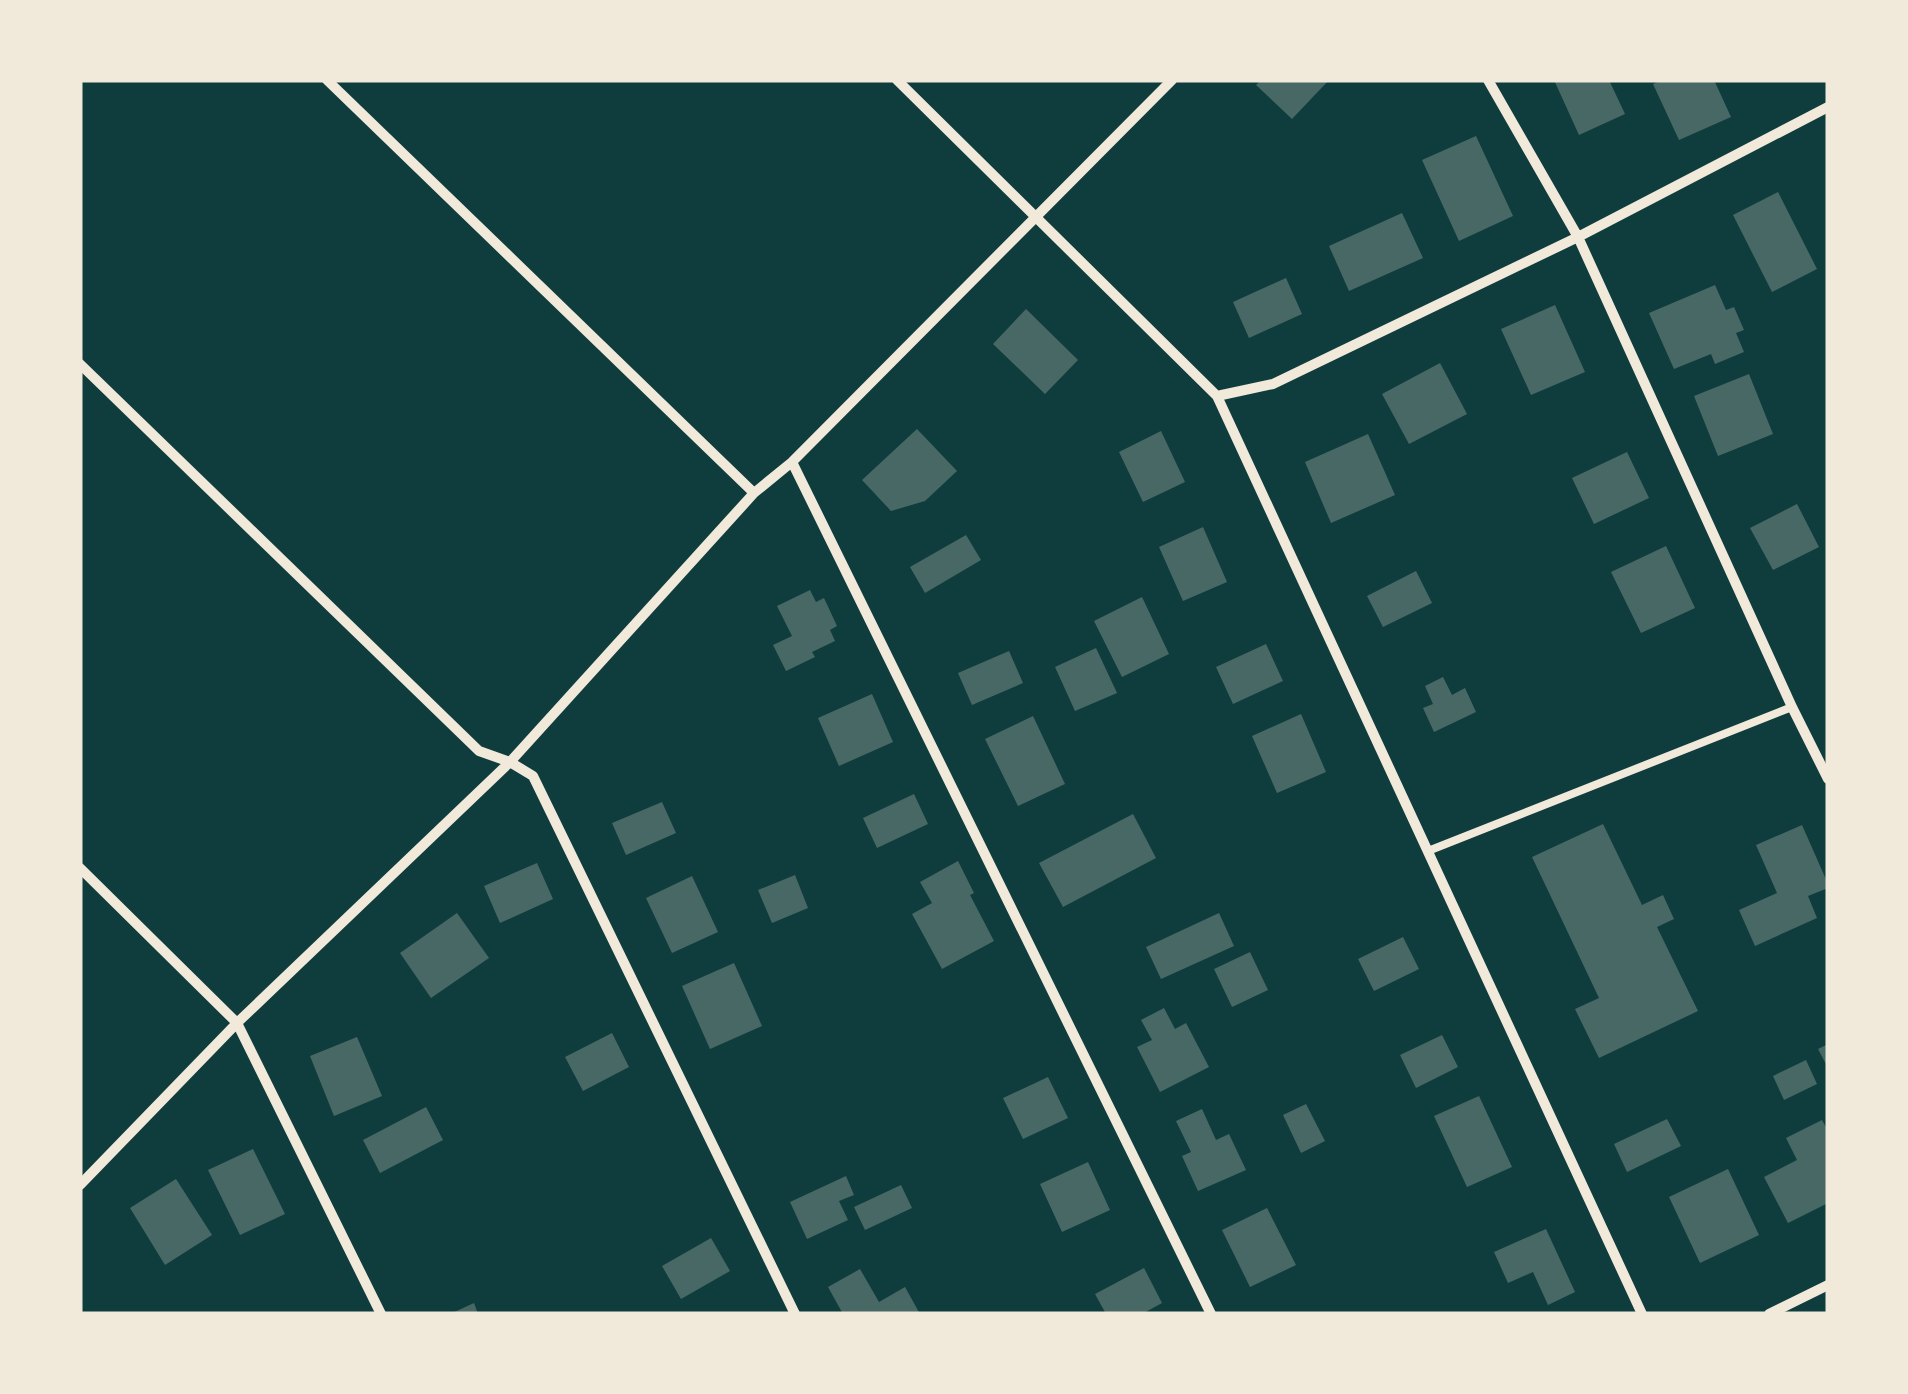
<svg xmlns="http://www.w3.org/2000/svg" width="1908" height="1394" viewBox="0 0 1908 1394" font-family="'Nunito Sans',sans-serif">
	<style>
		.building { fill: #486865 }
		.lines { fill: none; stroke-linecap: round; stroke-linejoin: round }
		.service { stroke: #f1e9da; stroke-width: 8 }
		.minor { stroke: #f1e9da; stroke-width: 10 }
	</style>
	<rect width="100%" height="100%" fill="#0f3d3e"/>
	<path class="building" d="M1261 80H1329L1292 119 1256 85Z
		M1554 80H1609L1625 114 1579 135Z
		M1662 80H1714L1731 117 1679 140 1653 84Z
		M1476 136 1513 216 1459 241 1422 160Z
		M1778 192 1817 269 1772 292 1733 215Z
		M1402 213 1423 258 1349 291 1329 246Z
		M1286 278 1302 314 1249 338 1233 302Z
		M1715 285 1726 310 1734 307 1744 330 1736 333 1744 352 1715 364 1711 354 1674 369 1649 313Z
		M1555 305 1585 372 1531 395 1501 329Z
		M1026 309 1078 360 1045 394 993 344Z
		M1440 363 1467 414 1409 444 1382 394Z
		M1749 374 1773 434 1718 456 1694 396Z
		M917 429 957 471 925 501 891 511 862 480Z
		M1161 431 1185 482 1143 502 1119 452Z
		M1368 434 1395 495 1331 523 1305 462Z
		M1627 452 1649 498 1594 524 1572 478Z
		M1797 504 1819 547 1773 570 1750 528Z
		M1203 527 1227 582 1183 601 1159 547Z
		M966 535 981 560 925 593 910 567Z
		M1666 546 1695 608 1641 633 1611 572Z
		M1416 571 1432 603 1383 627 1367 596Z
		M810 590 816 602 824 598 837 626 830 630 835 641 812 652 815 657 786 671 773 645 792 636 777 606Z
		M1142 597 1169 654 1122 677 1094 621Z
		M1266 644 1283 681 1233 704 1216 667Z
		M1096 648 1117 693 1075 711 1055 667Z
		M1009 651 1023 683 972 705 958 673Z
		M1443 677 1452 695 1465 688 1476 712 1434 732 1423 708 1433 704 1425 686Z
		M872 694 893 742 839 766 818 718Z
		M1301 714 1326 772 1277 793 1252 736Z
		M1033 716 1065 784 1018 806 985 739Z
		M914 794 928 824 877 848 863 818Z
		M662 802 676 833 626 855 612 823Z
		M1133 814 1156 858 1063 907 1039 863Z
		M1603 824 1642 905 1663 895 1674 919 1657 927 1698 1011 1599 1058 1575 1009 1599 998 1532 857Z
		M1802 825 1828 884V888L1808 896 1817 918 1755 946 1739 910 1777 893 1756 845Z
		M958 861 974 893 970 895 994 941 942 969 912 914 932 903 920 882Z
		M537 863 553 899 500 923 484 886Z
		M795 875 808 908 772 923 758 890Z
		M692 876 718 932 672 953 646 898Z
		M457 913 489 958 431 998 400 953Z
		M1219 913 1234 946 1161 979 1146 947Z
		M1403 937 1419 969 1374 991 1358 959Z
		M1250 952 1268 990 1232 1007 1214 969Z
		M734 963 762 1026 710 1049 682 986Z
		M1164 1008 1175 1029 1186 1023 1209 1067 1160 1092 1137 1047 1152 1040 1141 1020Z
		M612 1033 629 1067 583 1091 565 1057Z
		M1442 1035 1458 1067 1416 1088 1400 1055Z
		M357 1037 382 1096 334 1116 310 1056Z
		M1828 1044V1068L1818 1049Z
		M1806 1060 1817 1084 1784 1100 1773 1076Z
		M1048 1077 1068 1118 1023 1139 1003 1098Z
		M1479 1096 1512 1167 1467 1187 1434 1116Z
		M1306 1104 1325 1141 1301 1153 1283 1115Z
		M426 1107 443 1140 380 1173 363 1140Z
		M1202 1109 1216 1140 1229 1134 1246 1170 1198 1191 1182 1156 1191 1152 1176 1121Z
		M1667 1119 1681 1146 1627 1172 1614 1144Z
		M1822 1120 1828 1131V1203L1788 1223 1764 1177 1797 1160 1786 1138Z
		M253 1149 285 1214 240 1235 208 1170Z
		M1088 1162 1110 1210 1062 1232 1040 1184Z
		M1728 1169 1759 1235 1700 1263 1669 1197Z
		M846 1176 854 1195 839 1201 848 1220 807 1239 790 1202Z
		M176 1179 212 1235 165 1265 130 1208Z
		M901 1185 912 1208 865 1230 854 1207Z
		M1267 1208 1296 1265 1250 1287 1222 1230Z
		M1546 1229 1575 1292 1548 1305 1533 1272 1508 1283 1494 1252Z
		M711 1238 730 1271 681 1299 662 1266Z
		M1144 1268 1162 1303 1142 1314H1106L1095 1294Z
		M860 1269 879 1302 905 1287 920 1314H843L828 1287Z
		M474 1303 478 1314H450Z"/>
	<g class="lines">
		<path class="service" d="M1428 851 1792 707"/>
		<path class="minor" d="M327 80 754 493
			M897 80 1217 396 1642 1314
			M1488 80 1578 237 1792 707 1828 779
			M80 364 479 751 510 762 533 776 795 1314
			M1217 396 1273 384 1578 237 1828 107
			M792 462 1211 1314
			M80 868 237 1023 381 1314
			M80 1185 237 1023 510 762 754 493 792 462 1172 80
			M1769 1314 1828 1285"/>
	</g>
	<rect width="1908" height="1394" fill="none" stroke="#f1e9da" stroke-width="165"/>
</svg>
